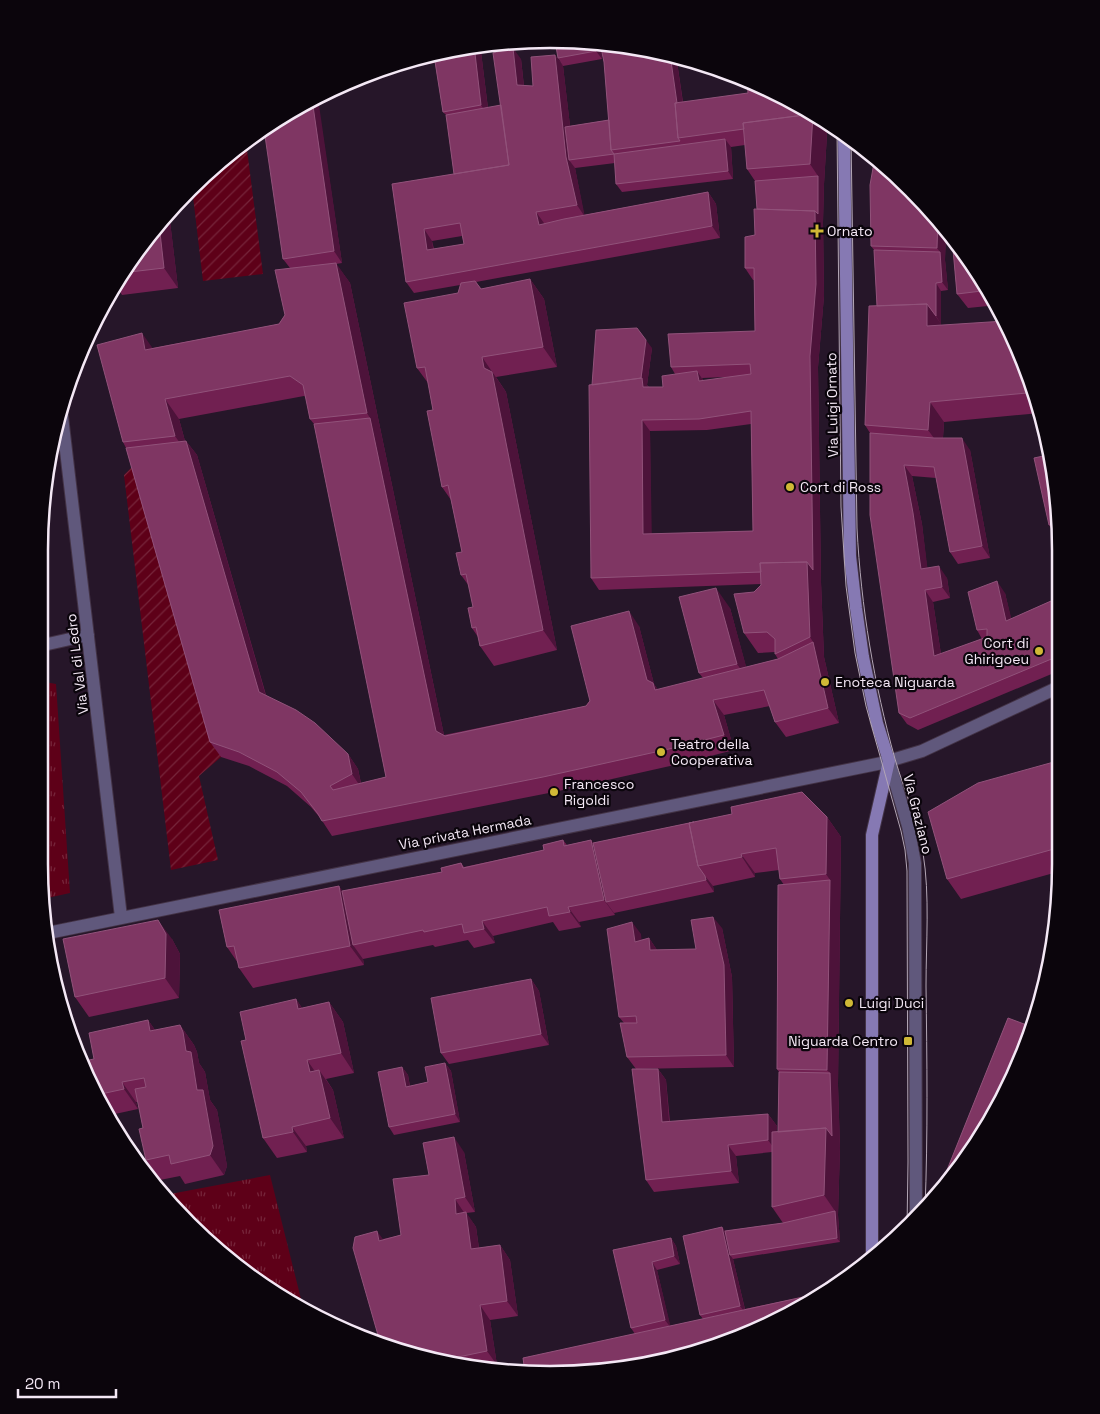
<svg xmlns="http://www.w3.org/2000/svg" width="1100" height="1414" viewBox="0 0 1100 1414" font-family="'Space Grotesk',sans-serif">
	<style>
		.grass { fill: url(#grass-tufts) }
		.garden { fill: url(#garden-furrows) }
		.lines { fill: none; stroke-linecap: round; stroke-linejoin: round }
		.lane-casing { stroke: #433346; stroke-width: 14 }
		.street-casing { stroke: #433346; stroke-width: 14 }
		.secondary-casing { stroke: #433346; stroke-width: 14 }
		.lane { stroke: #60587c; stroke-width: 12 }
		.street { stroke: #60587c; stroke-width: 12 }
		.secondary { stroke: #8679b3; stroke-width: 12 }
		.tram { stroke: #b3a6b5; stroke-width: 1 }
		.wall { fill: #712051; fill-rule: evenodd }
		.shaded-wall { fill: #4d133a }
		.building { fill: #7f3663; stroke: #91527a; fill-rule: evenodd }
		.poi-dot { fill: #d0b836; stroke: #0b050c; stroke-width: 2 }
		.labels { text-anchor: middle; stroke-width: 4.5; stroke-linejoin: round; paint-order: stroke }
		.poi-label { font-size: 14px; fill: #f4e8f5; stroke: #0b050c; text-anchor: start }
		.street-label { font-size: 14px; fill: #f4e8f5; stroke: #0b050c }
		.rim { fill: none; stroke: #f4e8f5; stroke-width: 2.5 }
	</style>
	<defs>
		<pattern id="grass-tufts" width="24" height="20" patternUnits="userSpaceOnUse" patternTransform="scale(1.25)"><rect width="24" height="20" fill="#5e0018"/><path d="M3 7l-1-3M5 7V3M7 7l1-3M15 17l-1-3M17 17v-4M19 17l1-3" fill="none" stroke="#76253a"/></pattern>
		<pattern id="garden-furrows" width="10" height="10" patternUnits="userSpaceOnUse" patternTransform="scale(1.25)"><rect width="10" height="10" fill="#5e0018"/><path d="M-1 1l2-2M0 10L10 0M9 11l2-2" fill="none" stroke="#76253a"/></pattern>
	</defs>
	<rect width="100%" height="100%" fill="#261629"/>
	<path class="grass" d="M39 681 56 684 70 893 43 899 39 864Z
		M270 1175 304 1311 295 1307 189 1226 165 1195Z"/>
	<path class="garden" d="M246 142 263 274 203 281 192 188 213 165Z
		M137 462 221 757 199 776 218 860 171 870 124 475Z"/>
	<g class="lines">
		<g class="lane-casing">
			<path id="lane" d="M889 761 908 826 915 863 916 1220"/>
		</g>
		<g class="street-casing">
			<path id="street" d="M61 408 121 917
				M39 646 88 635
				M48 933 882 763 922 751 1061 686"/>
		</g>
		<g class="secondary-casing">
			<path id="secondary" d="M844 134 850 556 856 608 863 657 877 723 889 761 872 835V1256"/>
		</g>
		<use href="#lane" class="lane"/>
		<use href="#street" class="street"/>
		<use href="#secondary" class="secondary"/>
		<path class="tram" d="M837 129 841 507 846 586 855 653 866 706 901 831 905 850 907 871 908 1162 907 1229
			M851 138 857 528C861 607 874 684 895 759 904 790 918 821 923 853 930 895 926 943 926 986 927 1060 928 1134 925 1209"/>
	</g>
	<path class="wall" d="M583 40 676 55 683 102 776 91 826 123 827 134 824 184 823 222 824 296 818 367 821 582 824 657 839 723 786 737 775 722 770 706 724 715 734 750 679 764 554 792 332 836 321 819 311 807 287 786 249 766 221 757 210 742 126 448 123 442 153 348 279 324 285 315 290 268 283 259 294 107 317 97 342 263 336 264 350 283 444 735 586 706 639 626 654 684 658 690 703 678 699 673 730 608 746 667 778 659 775 654V652L758 653 744 633 754 592 761 585V584L599 590 591 578 592 385 652 348 647 385 649 387H663L675 374 671 367 755 331 754 280H753L745 268 755 235 757 209 755 181 747 169 745 145 731 147 733 179 622 192 616 184 615 163 575 168 584 215 708 192 716 204 720 238 476 282 481 289 530 279 544 299 557 367 496 377 506 392 557 650 494 666 480 646 478 637 472 628 473 607 469 586 461 575 462 552 451 500 442 487 433 410 428 383 417 368 458 293 460 285 414 293 406 282 392 184 454 174 446 115 443 112 435 63 392 69 389 65 480 44 488 108 501 105 521 59 524 86H533L555 55 563 66 558 58ZM600 44 604 62 609 120 570 126 563 66 602 59ZM462 236 464 244 434 249 432 241ZM726 377H734L704 381 702 378ZM304 396 306 397 310 419 314 424 386 777 361 783 358 769 348 754 266 695 197 455 186 441H185L179 419ZM751 424 753 531 651 534 650 431 707 430Z
		M545 41 497 49 493 43Z
		M169 213 178 288 122 295 115 284 145 239Z
		M934 213 946 229 945 260 948 290 941 291V325L1034 386 1040 413 944 422 943 438 970 450 990 558 958 564 950 552 936 478 912 476 922 524 927 568 947 578 950 598 933 602 941 654 982 639 977 630 1005 593 1011 619 1060 597 1061 670 918 730 907 724 899 713 870 433 865 425 877 306 874 250 871 246Z
		M952 238 993 294 998 305 968 308 957 294Z
		M1060 516V536L1057 537 1049 525Z
		M1061 760V871L961 899 947 879Z
		M802 792 827 817 841 837 838 1085 840 1148 838 1215 840 1242 733 1259 745 1309 826 1292 806 1307 683 1358 550 1375 525 1372 523 1358 635 1334 631 1328 613 1250 671 1238 676 1246 680 1264 657 1270 670 1326 703 1319 700 1315 683 1236 722 1227 725 1231 783 1223 772 1207V1152L736 1156 739 1183 654 1192 646 1180 632 1069H658L666 1080 670 1122 768 1114 777 1126 776 1132H778L779 1072 777 1069 778 885H784L780 879 779 870 755 873V877L713 886 714 892 614 913 615 915 579 922 581 927 559 931 553 922 493 936 495 943 474 948 468 940 435 947 433 945 363 959 364 965 253 988 239 968 238 963 227 947 219 910 339 886 342 891 442 872 441 868 461 863 464 867 544 850 543 845 563 840 567 845 591 840 593 843 732 814 731 807Z
		M722 928 732 977 734 1067 636 1069 627 1057 624 1023 619 1017 641 934V940L649 938 657 950 696 949Z
		M172 939 180 954 179 998 89 1017 75 997Z
		M531 979 539 991 549 1045 449 1064 441 1053Z
		M296 999 302 1008 329 1002 343 1022 354 1073 326 1079 333 1090 344 1138 306 1146 307 1152 277 1158 263 1138 246 1040Z
		M148 1020 155 1030 180 1025 194 1045 197 1052 199 1063 205 1072 210 1100 217 1110 227 1166 224 1175 185 1184 180 1176 160 1180 146 1160 143 1128 138 1102H136L138 1109 115 1114 95 1086Z
		M445 1063 451 1071 460 1122 394 1135 389 1127 402 1067 408 1075 410 1086 428 1082Z
		M975 1148 952 1177 947 1170Z
		M464 1152 475 1212 466 1213 476 1227 479 1248 500 1245 510 1260 518 1316 490 1320 497 1365 489 1367 418 1358 383 1239 401 1235 429 1175Z"/>
	<path class="shaded-wall" d="M595 42 600 43 602 59 596 51Z
		M480 44 489 117 481 105 474 45Z
		M513 48 521 59 525 97 517 85Z
		M670 54 676 55 685 118 680 138Z
		M555 55 563 66 574 160H569L575 168 585 217 577 205 566 157Z
		M317 97 318 98 342 263 334 251 312 99Z
		M813 114 827 134 824 184 823 222 824 296 818 367 821 582 824 657 839 723 828 708 813 642 810 637 807 562 810 356 815 211 818 176 810 164Z
		M816 116 826 123 827 134 816 119Z
		M725 139 731 147 733 179 728 171Z
		M708 192 716 204 720 238 712 226Z
		M536 212 544 223 547 237 539 225Z
		M169 213 178 288 164 268 159 224Z
		M938 217 946 229 945 260 948 290 942 282 940 252 937 248Z
		M424 229 432 241 435 262 427 250Z
		M336 263 350 283 446 745 436 731 370 418 367 413Z
		M530 279 544 299 557 367 543 347Z
		M936 283 941 291V324L936 316Z
		M927 304 941 324V346L927 326Z
		M142 333 156 353 145 350Z
		M646 340 652 348 647 385 650 390 643 387 641 383Z
		M482 357 506 392 557 650 543 630Z
		M1027 369 1034 386 1039 410 1027 393Z
		M697 371 705 383 699 381Z
		M165 399 179 419 189 456 175 436Z
		M930 402 944 422 942 449 928 430Z
		M642 420 650 431 652 545 643 534Z
		M962 438 970 450 990 558 982 546Z
		M186 441 197 455 269 707 259 692Z
		M904 465 912 476 922 524 929 580 921 569Z
		M939 566 947 578 950 598 942 587Z
		M997 581 1005 593 1015 633 1006 621Z
		M716 588 730 608 751 684 737 664Z
		M925 590 933 602 943 668 934 656Z
		M629 611 639 626 654 684 663 697 656 692 647 680Z
		M713 700 724 715 734 750 724 735Z
		M348 754 358 769 362 789 352 774Z
		M827 817 841 837 838 1085 840 1148 838 1215 840 1242 837 1238 835 1211 824 1195 826 1128 830 1073 827 1070 830 880 826 874Z
		M591 840 601 855 606 902 614 913 615 915 604 900Z
		M741 854 755 873V877L742 857Z
		M705 876 713 886 714 892 706 880Z
		M339 886 352 906 353 945 363 959 364 965 350 946Z
		M568 907 579 922 581 927 570 912Z
		M713 917 722 928 732 977 734 1067 726 1055Z
		M158 920 172 939 180 954 179 998 165 978Z
		M482 921 493 936 495 943 484 929Z
		M632 922 641 934 643 954 635 942Z
		M649 938 657 950 658 962 650 950Z
		M531 979 539 991 549 1045 541 1034Z
		M296 999 309 1019 298 1009Z
		M329 1002 343 1022 354 1073 341 1053Z
		M148 1020 162 1040 150 1031Z
		M180 1025 194 1045 197 1052 199 1063 205 1072 210 1100 217 1110 227 1166 224 1175 210 1155Z
		M307 1060 321 1080 310 1072Z
		M445 1063 451 1071 460 1122 455 1114Z
		M402 1067 408 1075 411 1095 406 1087Z
		M658 1069 666 1080 670 1134 662 1122Z
		M319 1070 333 1090 344 1138 330 1118Z
		M122 1082 136 1102 138 1109 124 1089Z
		M768 1114 777 1126 776 1151 768 1140Z
		M292 1127 306 1146 307 1152 293 1132Z
		M454 1137 464 1152 475 1212 465 1197Z
		M728 1145 736 1156 739 1183 731 1171Z
		M455 1199 465 1214H456Z
		M466 1212 476 1227 481 1264 471 1249Z
		M722 1227 728 1235 730 1255 733 1259 746 1314 740 1306Z
		M377 1231 388 1246 379 1241Z
		M671 1238 676 1246 680 1264 674 1256Z
		M500 1245 510 1260 518 1316 507 1301Z
		M652 1262 657 1270 671 1328 665 1320Z
		M480 1305 490 1320 497 1365 487 1351Z"/>
	<path class="building" d="M583 40 595 42 596 51 558 58 555 41Z
		M600 43 670 54 677 103H675L678 138 680 141 611 150 604 62Z
		M474 45 481 105 443 112 434 55Z
		M513 48 517 85 533 86 531 57 555 55 566 157 577 205 536 212 539 225 564 219 708 192 712 226 406 282 392 184 509 165 493 53ZM460 223 464 244 427 250 424 229Z
		M747 81 776 91 812 114 743 123 744 129 678 138 675 103 748 93Z
		M312 99 334 251 283 259 264 129 294 107Z
		M501 105 509 165 454 174 446 115Z
		M812 114H813L810 164 747 169 743 123Z
		M609 120 611 150 614 154 569 160 565 127Z
		M725 139 728 171 616 184 614 154Z
		M875 157 934 213 938 217 937 248 871 246 870 185Z
		M818 176V214L815 211 757 209 755 181Z
		M754 209 815 211 816 284 810 356 813 570 807 562 760 563 761 572 591 578 589 385 642 378 643 387H663L662 376 697 371 699 381 751 374 750 364 671 367 668 334 755 331 754 268H745V237L755 235ZM751 411 753 531 643 534 642 420 699 419Z
		M159 224 164 268 121 273 145 239Z
		M952 238 990 290 957 294Z
		M874 250 940 252 942 282 936 283V316L927 304 877 306Z
		M336 263 367 413 310 419 303 385 290 376 165 399 175 436 123 442 97 345 142 333 145 350 279 324 285 315 275 270Z
		M530 279 543 347 482 357 484 368 492 372 543 630 480 646 476 627 472 628 468 608 473 607 466 574 461 575 456 553 462 552 448 485 442 487 427 411 433 410 425 367 417 368 404 303 458 293 461 283 475 281 481 289Z
		M927 304V326L1005 321 1027 369V393L930 402 928 430 865 425 869 306Z
		M637 328 646 340 641 378 592 385 596 330Z
		M370 418 436 731 445 736 586 706 590 701 571 626 629 611 647 680 653 683 655 690 778 659 813 642 828 708 775 722 764 690 713 700 724 735 669 749 543 777 322 821 318 814 301 792 277 772 239 752 210 742 126 448 186 441 259 692 296 710 315 723 348 754 352 774 330 786 333 790 386 777 314 424Z
		M870 433 934 438H962L982 546 950 552 934 467 904 465 913 513 921 569 939 566 942 587 925 590 934 656 987 637V629L977 630 968 592 997 581 1006 621 1060 597 1061 655 910 718 899 713 870 515Z
		M1048 455 1060 516V523L1049 525 1034 458Z
		M807 562 810 637 775 654V639L767 632 744 633 734 594 754 592 761 585 760 563Z
		M716 588 737 664 699 673 679 597Z
		M1061 760V847L947 879 928 812 978 783Z
		M802 792 827 817 826 874 780 879 776 848 741 854 742 857 698 866 689 823 732 814 731 807Z
		M694 822 689 823 698 866 705 876 706 880 606 902 593 843Z
		M563 840 564 846 591 840 604 900 568 907 570 912 549 916 547 907 482 921 484 929 464 933 462 924 424 932 423 930 353 945 342 891 442 872 441 868 461 863 463 868 544 850 543 845Z
		M830 880 827 1070 777 1069 778 885Z
		M339 886 350 946 239 968 234 946 227 947 219 910Z
		M713 917 724 965 726 1055 627 1057 620 1023H637L636 1016 619 1017 607 929 632 922 635 942 649 938 650 950 696 949 691 920Z
		M158 920 166 934 165 978 75 997 63 939Z
		M531 979 541 1034 441 1053 431 998Z
		M296 999 298 1009 329 1002 341 1053 307 1060 310 1072 319 1070 330 1118 292 1127 293 1132 263 1138 241 1041 246 1040 240 1012Z
		M1008 1018 1032 1027 1022 1059 975 1148 954 1173 947 1170Z
		M148 1020 150 1031 180 1025 183 1032 186 1051 191 1052 197 1090H203L213 1146 210 1155 171 1164 169 1155 146 1160 139 1129 143 1128 135 1089 146 1087 144 1078 122 1082 124 1089 101 1094 95 1086 89 1060 94 1059 89 1033Z
		M445 1063 455 1114 389 1127 378 1072 402 1067 406 1087 428 1082 425 1067Z
		M632 1069H658L662 1122 768 1114V1140L728 1145 731 1171 646 1180Z
		M779 1072 830 1073 832 1136 826 1128 778 1132Z
		M826 1128 824 1195 772 1207V1132Z
		M454 1137 465 1197 455 1199 456 1214 466 1212 471 1249 500 1245 507 1301 480 1305 487 1351 439 1361 418 1358 380 1342 353 1248 355 1237 377 1231 379 1241 401 1235 393 1179 429 1175 423 1143Z
		M835 1211 837 1238 730 1255 725 1231 783 1223Z
		M722 1227 740 1306 700 1315 683 1236Z
		M671 1238 674 1256 652 1262 665 1320 631 1328 613 1250Z
		M826 1292 806 1307 683 1358 550 1375 525 1372 523 1358Z"/>
	<g class="poi-dot">
		<path d="M814.5 223.5h5v5h5v5h-5v5h-5v-5h-5v-5h5z"/>
		<circle cx="790" cy="487" r="5"/>
		<circle cx="1039" cy="651" r="5"/>
		<circle cx="825" cy="682" r="5"/>
		<circle cx="661" cy="752" r="5"/>
		<circle cx="554" cy="792" r="5"/>
		<circle cx="849" cy="1003" r="5"/>
		<rect x="903" y="1036" width="10" height="10" rx="2.5"/>
	</g>
	<g class="labels">
		<g class="poi-label">
			<text x="827" y="236">Ornato</text>
			<text x="800" y="492">Cort di Ross</text>
			<text x="1029" y="648" text-anchor="end">Cort di<tspan x="1029" dy="16">Ghirigoeu</tspan></text>
			<text x="835" y="687">Enoteca Niguarda</text>
			<text x="671" y="749">Teatro della<tspan x="671" dy="16">Cooperativa</tspan></text>
			<text x="564" y="789">Francesco<tspan x="564" dy="16">Rigoldi</tspan></text>
			<text x="859" y="1008">Luigi Duci</text>
			<text x="898" y="1046" text-anchor="end">Niguarda Centro</text>
		</g>
		<g class="street-label">
			<text transform="translate(832 405) rotate(-91)" y="5">Via Luigi Ornato</text>
			<text transform="translate(77 664) rotate(-97)" y="5">Via Val di Ledro</text>
			<text transform="translate(918 814) rotate(76)" y="5">Via Graziano</text>
			<text transform="translate(465 832) rotate(-11)" y="5">Via privata Hermada</text>
		</g>
	</g>
	<path d="M0 0H1100V1414H0ZM550 48H550A502 502 0 0 1 1052 550V864A502 502 0 0 1 550 1366H550A502 502 0 0 1 48 864V550A502 502 0 0 1 550 48Z" fill="#0b050c" fill-rule="evenodd"/>
	<path class="rim" d="M550 48H550A502 502 0 0 1 1052 550V864A502 502 0 0 1 550 1366H550A502 502 0 0 1 48 864V550A502 502 0 0 1 550 48Z"/>
	<path d="M18 1389v8h98v-8" fill="none" stroke="#f4e8f5" stroke-width="2.5"/>
	<text x="25" y="1389" font-size="15" fill="#f4e8f5" stroke="#0b050c" stroke-width="4" paint-order="stroke">20 m</text>
</svg>
